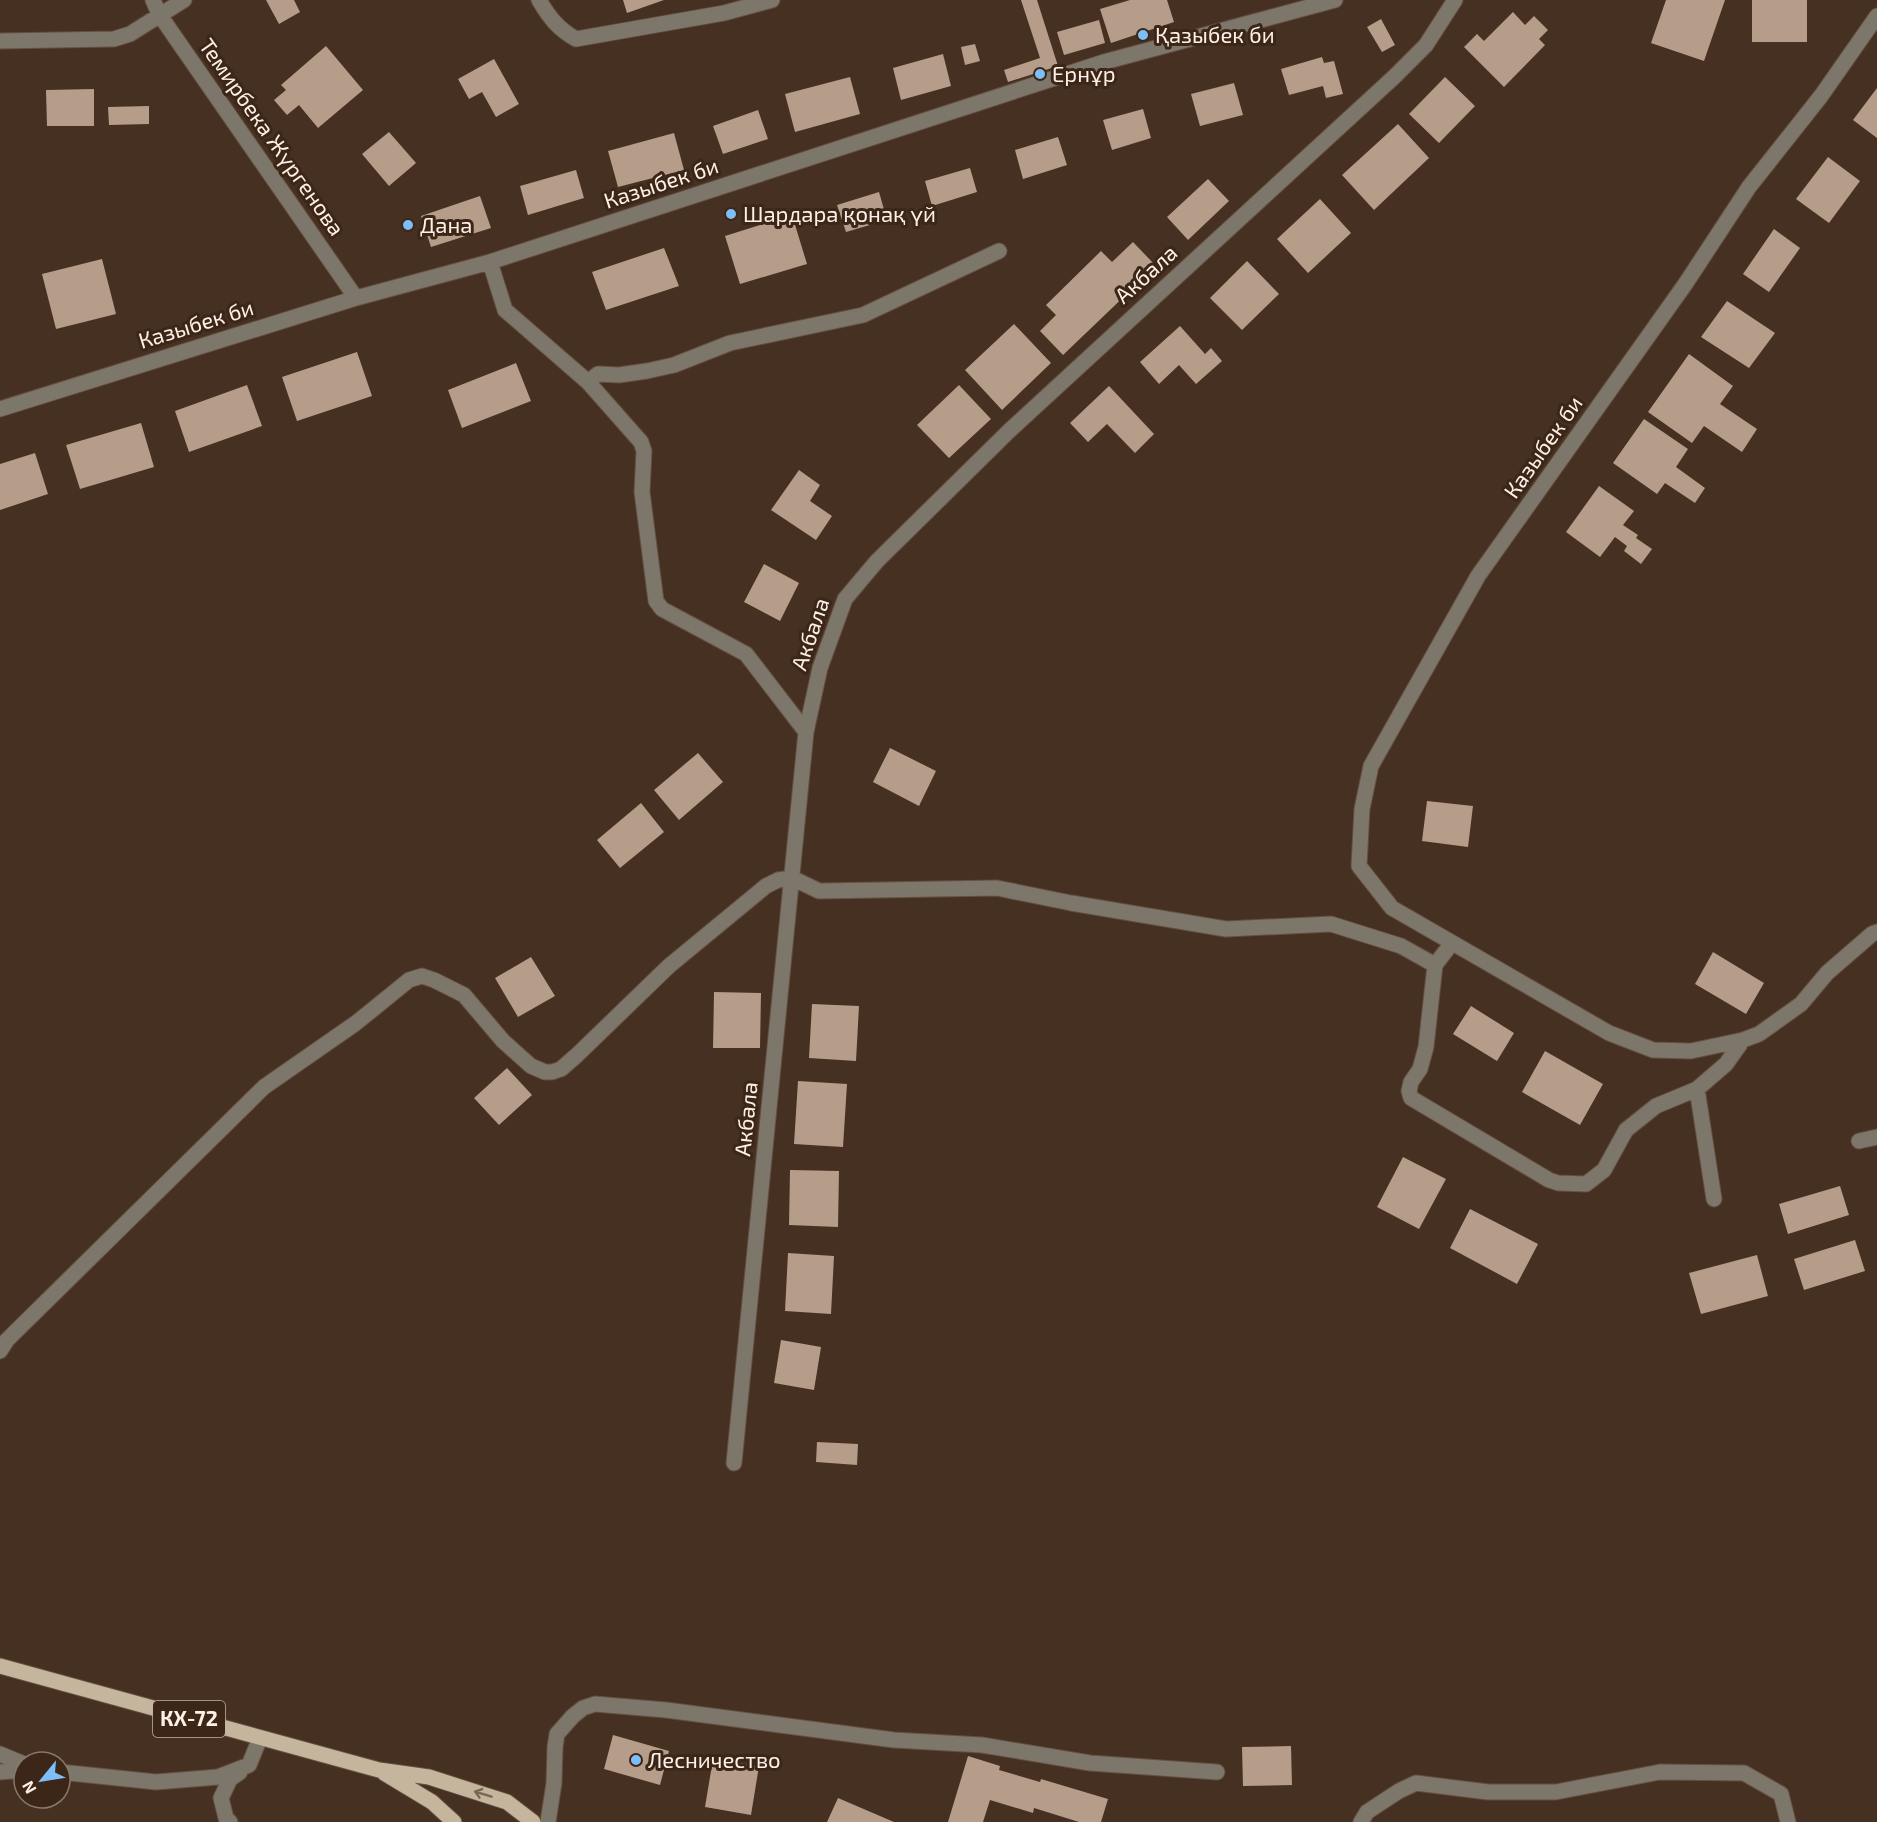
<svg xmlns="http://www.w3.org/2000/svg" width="1877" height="1822" viewBox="0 0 1877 1822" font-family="'Exo 2',sans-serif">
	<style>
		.building { fill: #b59d89 }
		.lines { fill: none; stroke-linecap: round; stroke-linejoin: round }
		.street-casing { stroke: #644f41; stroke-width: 17 }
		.primary-casing { stroke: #644f41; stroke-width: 17 }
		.street { stroke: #7d766a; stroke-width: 15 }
		.primary { stroke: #c4b59c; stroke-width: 15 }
		.oneway { stroke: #796653 }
		.poi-dot { fill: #7dbef9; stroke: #3b2618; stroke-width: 2 }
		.labels { text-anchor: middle; stroke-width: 6; stroke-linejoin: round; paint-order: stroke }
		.shield { fill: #3b2618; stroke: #c4b3a9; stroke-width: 1.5 }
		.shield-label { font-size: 21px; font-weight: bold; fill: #fff0e7 }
		.poi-label { font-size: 22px; fill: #fff0e7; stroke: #3b2618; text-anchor: start }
		.street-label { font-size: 22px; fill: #fff0e7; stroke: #3b2618 }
	</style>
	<rect width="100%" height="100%" fill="#463021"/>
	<path class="building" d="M266 0H294L300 12 279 24Z
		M623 0H664L627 13Z
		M1021 0H1037L1058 66 1008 82 1004 70 1040 58Z
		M1130 0H1167L1174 22 1111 43 1100 9Z
		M1666 0H1725L1704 61 1651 43Z
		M1752 0H1807V42H1752Z
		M1513 12 1525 25 1534 16 1548 30 1539 39 1545 45 1504 87 1464 47 1477 34 1484 41Z
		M1381 19 1395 45 1382 52 1367 27Z
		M1099 20 1105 43 1064 55 1057 32Z
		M975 44 980 61 965 65 961 47Z
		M326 46 363 90 318 128 299 105 287 115 274 100 286 90 281 85Z
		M943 54 951 86 901 100 893 68Z
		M1322 57 1324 63 1334 61 1343 94 1326 98 1323 86 1289 95 1281 69Z
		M494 59 519 104 496 117 482 92 469 99 458 79Z
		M850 77 860 114 795 132 785 94Z
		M1445 77 1475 106 1439 143 1409 114Z
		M1234 83 1243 115 1200 126 1191 94Z
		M1877 88V138L1853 120Z
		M94 89V126H47L46 90Z
		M149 106V124L109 125 108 107Z
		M1143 109 1151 138 1112 150 1103 120Z
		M758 110 768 139 723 154 713 126Z
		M1398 124 1429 158 1374 210 1342 175Z
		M389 132 416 163 389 186 362 154Z
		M674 133 684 170 618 187 608 151Z
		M1058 137 1067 165 1023 179 1015 150Z
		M1828 157 1860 181 1829 223 1796 199Z
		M970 168 977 192 932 206 925 181Z
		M576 170 584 198 528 215 520 186Z
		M1208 179 1229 201 1188 240 1167 217Z
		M879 192 887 220 846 232 837 205Z
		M480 196 491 228 431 247 421 216Z
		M1320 199 1351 233 1308 273 1277 239Z
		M792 215 807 264 740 284 725 236Z
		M1774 229 1800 248 1769 292 1743 274Z
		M1133 242 1156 266 1063 355 1040 331 1056 315 1046 305 1101 251 1112 262Z
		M664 248 679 286 606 310 592 272Z
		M102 259 116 314 56 329 42 274Z
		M1247 261 1279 294 1242 330 1210 298Z
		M1727 301 1775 333 1749 368 1701 337Z
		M1014 324 1051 363 1002 410 965 370Z
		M1180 326 1205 354 1211 348 1222 361 1196 384 1179 365 1159 384 1140 362Z
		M357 352 372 396 297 421 282 377Z
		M1689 354 1733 386 1720 404 1757 429 1742 452 1704 426 1692 443 1648 412Z
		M516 363 531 401 462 428 448 390Z
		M247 385 262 426 189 452 175 411Z
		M959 385 991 419 949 458 917 425Z
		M1109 386 1154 434 1135 453 1107 424 1088 442 1070 423Z
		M1644 419 1688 449 1676 467 1705 488 1695 503 1665 483 1657 494 1613 463Z
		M141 423 154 467 80 489 66 445Z
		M35 453 48 494 0 510V464Z
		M799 470 820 485 810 501 832 516 816 540 771 510Z
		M1599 486 1634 511 1623 525 1638 535 1636 538 1652 549 1641 564 1624 551 1627 546 1615 537 1600 557 1566 532Z
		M764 564 799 583 780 621 744 602Z
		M890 748 936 771 919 806 873 782Z
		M698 753 723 782 679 820 654 790Z
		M1427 801 1473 806 1468 847 1422 841Z
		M641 803 664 832 620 868 597 840Z
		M1713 952 1764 983 1746 1014 1695 984Z
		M531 957 555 996 518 1017 495 978Z
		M714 992 761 993 760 1048H713Z
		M812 1004 859 1006 856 1061 809 1058Z
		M1471 1006 1514 1033 1497 1061 1453 1034Z
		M1545 1051 1603 1084 1580 1125 1522 1092Z
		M507 1068 532 1095 499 1125 474 1098Z
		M798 1081 847 1084 843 1147 794 1144Z
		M1403 1157 1446 1179 1419 1229 1377 1207Z
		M790 1170 839 1171 838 1227 789 1225Z
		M1840 1186 1849 1215 1788 1234 1779 1204Z
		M1470 1209 1538 1244 1517 1284 1450 1248Z
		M1855 1240 1865 1271 1804 1290 1794 1259Z
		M788 1253 834 1256 831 1314 785 1311Z
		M1757 1255 1768 1296 1701 1314 1689 1273Z
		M781 1340 821 1347 814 1390 774 1383Z
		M817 1442 858 1444 857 1465 816 1462Z
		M613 1735 669 1751 660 1785 604 1769Z
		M1291 1746 1292 1785 1243 1786 1242 1747Z
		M968 1756 1000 1766 999 1770 1040 1782 1041 1779 1108 1799 1101 1822H1079L1034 1808 1033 1813 990 1800 983 1822H948Z
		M713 1759 759 1766 751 1815 705 1807Z
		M838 1798 894 1822H827Z"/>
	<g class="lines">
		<g class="street-casing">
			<path id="street" d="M153 0 159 14 356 298
				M539 0C549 17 558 29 576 39L724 13 772 0
				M0 41 114 39 130 34 184 0
				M490 262 505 310 588 382 641 442 644 451 642 492 656 601 662 609 746 654 806 732
				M588 382 598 374 619 375 647 371 674 365 730 343 863 315 999 251
				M0 409 356 298 490 262 1104 62 1335 0
				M1452 943 1435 965 1426 1047 1420 1069 1411 1082 1409 1091 1411 1098 1549 1180 1558 1183 1586 1184 1604 1170 1626 1130 1656 1106 1697 1089 1726 1064 1743 1040 1759 1034 1801 1004 1827 973 1872 934 1877 932
				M1743 1040 1691 1051 1653 1050 1609 1033 1392 908 1359 866 1362 809 1371 766 1478 576 1686 283 1749 187 1821 96 1877 16
				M1697 1089 1714 1199
				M1859 1141 1877 1137
				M0 1351 7 1340 264 1087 356 1023 409 980 422 976 434 980 464 995 503 1041 531 1066 545 1072H552L561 1069 577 1055 669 966 766 886 778 880 792 878 819 891 997 888 1071 903 1226 929 1331 924 1401 946 1435 965
				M734 1463 806 732 820 668 845 599 877 561 1009 431 1394 77 1426 45 1455 0
				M0 1754 24 1764
				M0 1772 24 1770
				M60 1772 156 1782 218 1777 249 1765 260 1738
				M230 1822 226 1818 221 1798 230 1779 240 1772
				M548 1822 554 1783 555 1747 557 1734 573 1716 583 1708 595 1704 666 1710 894 1740 982 1745 1090 1763 1217 1772
				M1361 1822 1367 1812 1399 1791 1416 1783 1488 1792H1556L1660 1772 1744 1773 1781 1794 1788 1822"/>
		</g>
		<g class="primary-casing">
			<path id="primary" d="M0 1666 379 1770 429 1777 507 1802 533 1822
				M384 1773 432 1802 454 1822"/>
		</g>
		<use href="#street" class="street"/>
		<use href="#primary" class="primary"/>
	</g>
	<defs><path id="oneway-shaft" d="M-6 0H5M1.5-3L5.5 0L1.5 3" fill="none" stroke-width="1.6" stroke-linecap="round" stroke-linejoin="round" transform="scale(1.5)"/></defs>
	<use class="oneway" href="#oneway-shaft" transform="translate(483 1794) rotate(-163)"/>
	<g class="poi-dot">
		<circle cx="1143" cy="35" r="6"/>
		<circle cx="1040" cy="74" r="6"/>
		<circle cx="731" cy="214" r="6"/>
		<circle cx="408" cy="225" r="6"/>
		<circle cx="636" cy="1760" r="6"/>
	</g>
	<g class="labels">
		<rect class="shield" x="153" y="1701" width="72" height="36" rx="4.5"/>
		<g class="shield-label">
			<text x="189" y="1726">КХ-72</text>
		</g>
		<g class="poi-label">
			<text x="1155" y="43">Қазыбек би</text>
			<text x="1052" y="82">Ернұр</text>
			<text x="743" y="222">Шардара қонақ үй</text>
			<text x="420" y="233">Дана</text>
			<text x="648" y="1768">Лесничество</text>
		</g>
		<g class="street-label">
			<text transform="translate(272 137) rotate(55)" y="8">Темирбека Жүргенова</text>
			<text transform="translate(661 183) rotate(-18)" y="8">Казыбек би</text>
			<text transform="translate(1146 274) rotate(-42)" y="8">Акбала</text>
			<text transform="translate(196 324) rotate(-17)" y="8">Казыбек би</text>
			<text transform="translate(1543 447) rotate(-55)" y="8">Казыбек би</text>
			<text transform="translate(810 634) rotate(-71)" y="8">Акбала</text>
			<text transform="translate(746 1119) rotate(-84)" y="8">Акбала</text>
		</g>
	</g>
	<g transform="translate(42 1780) rotate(240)"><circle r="28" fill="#3b2618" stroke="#89776b" stroke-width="1.5"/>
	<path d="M0-4.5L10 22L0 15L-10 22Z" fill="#7dbef9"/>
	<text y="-9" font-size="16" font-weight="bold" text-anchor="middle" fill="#fff0e7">N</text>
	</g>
</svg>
